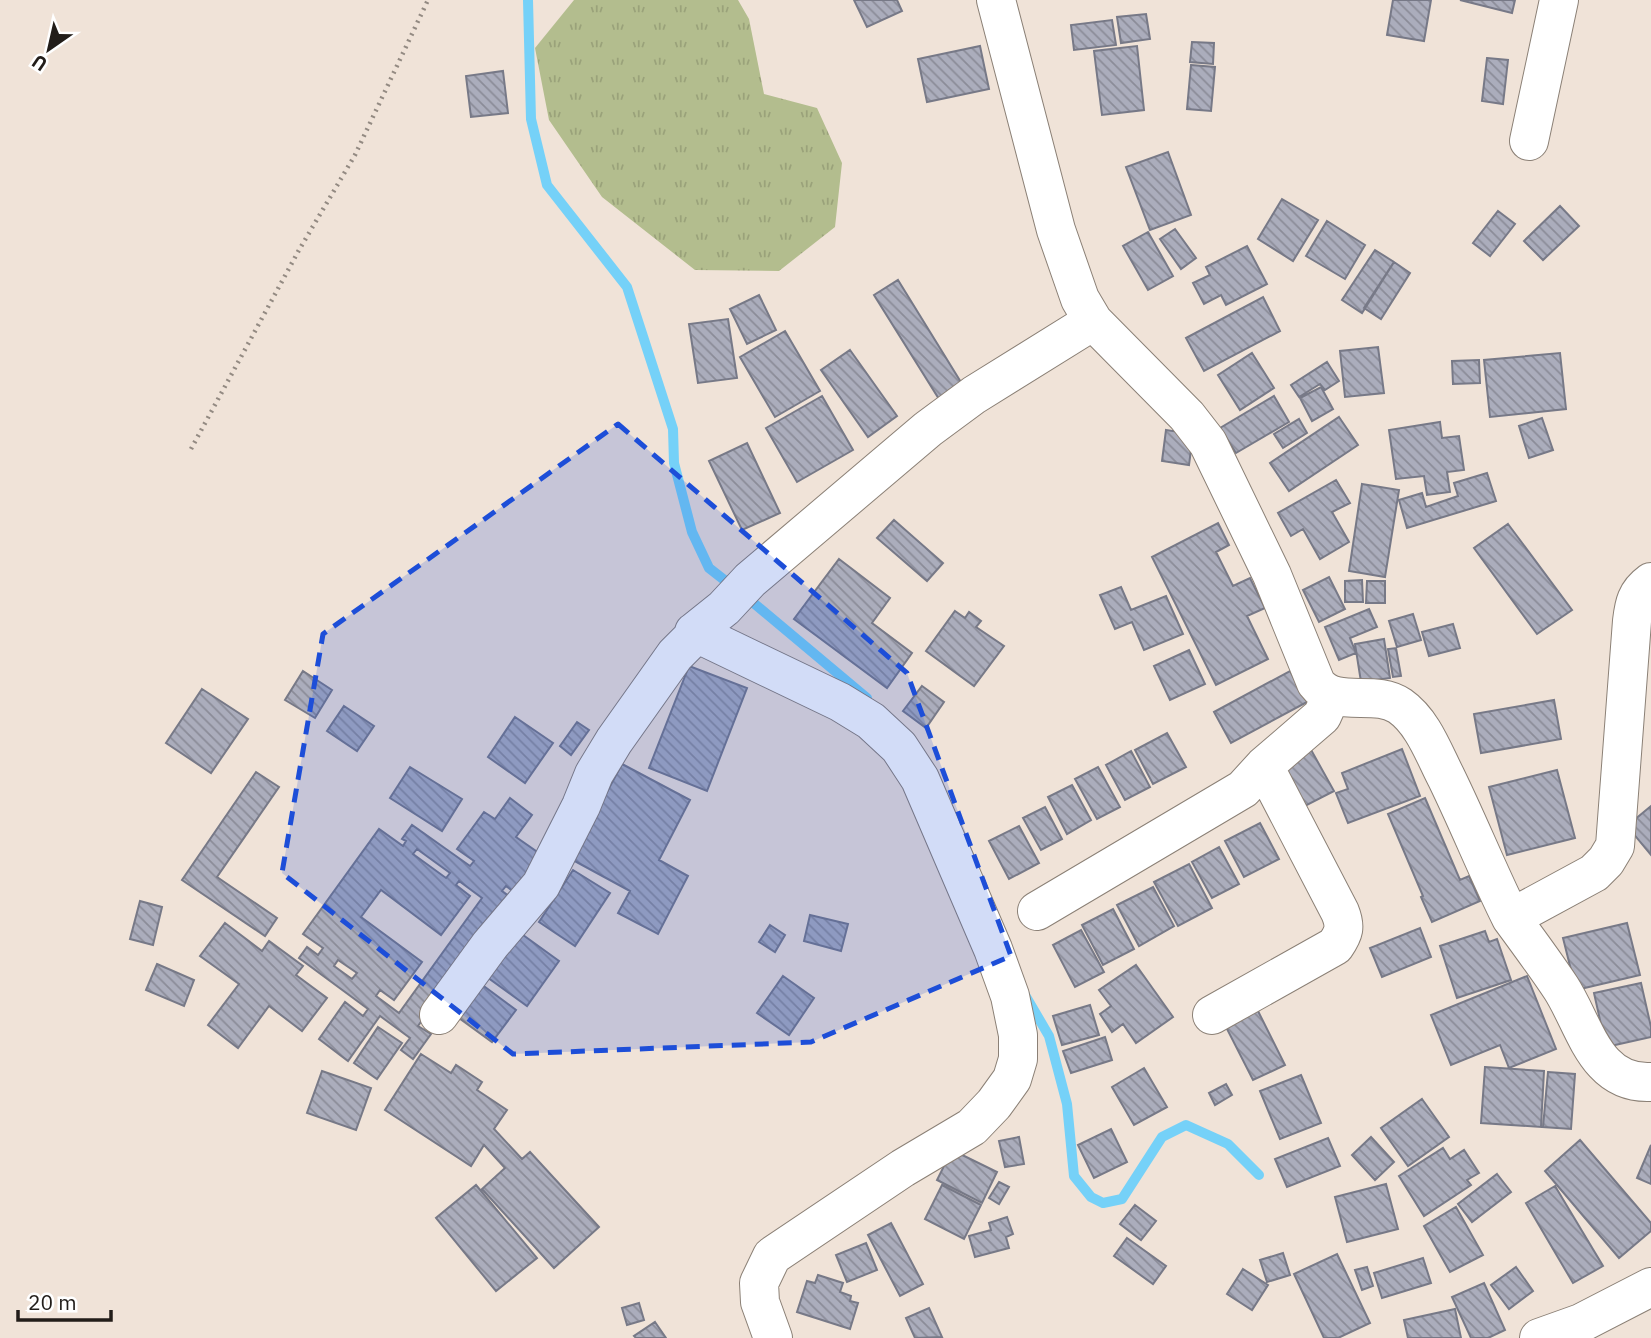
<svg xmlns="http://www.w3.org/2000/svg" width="1651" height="1338" viewBox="0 0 1651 1338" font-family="'IBM Plex Sans',sans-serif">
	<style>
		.grass { fill: url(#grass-tufts) }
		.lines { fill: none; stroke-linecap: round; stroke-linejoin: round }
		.stream { stroke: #75d1f8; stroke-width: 10 }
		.building { fill: url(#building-back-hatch); stroke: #777987; stroke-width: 2; fill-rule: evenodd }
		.minor-casing { stroke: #8b8076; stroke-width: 40 }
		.path { stroke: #938a82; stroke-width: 4.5; stroke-dasharray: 2 5; stroke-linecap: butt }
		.minor { stroke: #fff; stroke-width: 38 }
		.marked { fill: #1d4ed8; fill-opacity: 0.2; stroke: #1d4ed8; stroke-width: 5; stroke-dasharray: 14 9; stroke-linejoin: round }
	</style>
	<defs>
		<pattern id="grass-tufts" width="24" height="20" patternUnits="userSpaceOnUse" patternTransform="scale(1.75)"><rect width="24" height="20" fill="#b3bd8e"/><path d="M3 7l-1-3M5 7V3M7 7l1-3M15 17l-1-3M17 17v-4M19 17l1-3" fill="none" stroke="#9aa27a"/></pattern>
		<pattern id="building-back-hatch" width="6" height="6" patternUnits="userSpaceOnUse" patternTransform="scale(1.75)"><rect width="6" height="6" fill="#abadbc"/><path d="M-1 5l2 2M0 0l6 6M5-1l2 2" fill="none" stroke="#8b8c98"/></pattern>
	</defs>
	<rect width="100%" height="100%" fill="#f0e3d8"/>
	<path class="grass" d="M574 0H738L749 19 764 94 817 108 842 163 835 227 779 271 695 270 602 197 549 120 535 48Z"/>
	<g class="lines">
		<path class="stream" d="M528 0 531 119 547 185 627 287 673 429 674 463 692 532 709 568 732 586
			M744 595 867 698
			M1025 995 1049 1036 1067 1104 1074 1176 1091 1197 1103 1203 1122 1199 1162 1137 1186 1125 1228 1144 1259 1175"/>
	</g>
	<path class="building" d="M854 0H897L902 11 867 27Z
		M1393 0H1431L1424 41 1387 35Z
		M1460 0H1515L1512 13Z
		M1146 14 1150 39 1121 43 1117 17Z
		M1112 20 1116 45 1074 50 1071 25Z
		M1192 42 1214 43 1213 64 1190 62Z
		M980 46 989 89 927 102 918 59Z
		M1137 46 1144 110 1102 115 1094 51Z
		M1487 58 1508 60 1503 104 1482 101Z
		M1191 65 1215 67 1211 111 1187 109Z
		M503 71 508 113 471 117 466 76Z
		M1168 152 1191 215 1150 230 1126 167Z
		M1282 199 1318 220 1293 261 1258 239Z
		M1560 206 1579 226 1543 260 1524 241Z
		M1498 211 1515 224 1490 256 1473 243Z
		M1327 221 1365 245 1345 279 1306 256Z
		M1175 229 1196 258 1181 269 1160 239Z
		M1148 232 1173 276 1148 290 1123 246Z
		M1247 246 1267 284 1226 305 1221 295 1204 304 1193 283 1210 275 1206 267Z
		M1375 250 1394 262 1362 313 1342 300Z
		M1394 262 1410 273 1381 319 1364 308Z
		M898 280 967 392 944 407 874 295Z
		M759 295 776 330 747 344 730 309Z
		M1263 297 1280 331 1204 371 1186 338Z
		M728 319 737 378 698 383 689 324Z
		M785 331 820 391 775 417 740 357Z
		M1378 347 1384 393 1345 397 1340 351Z
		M850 350 897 416 868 437 821 370Z
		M1252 353 1274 388 1240 410 1218 375Z
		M1560 353 1566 409 1490 417 1484 360Z
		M1479 360 1480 383 1453 384 1452 361Z
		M1327 362 1339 381 1325 390 1320 384 1299 397 1291 385Z
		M1321 387 1333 409 1312 421 1300 398Z
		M822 396 853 450 797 482 766 428Z
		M1274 396 1289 422 1236 453 1220 428Z
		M1339 417 1358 445 1289 491 1270 463Z
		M1542 418 1553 450 1529 458 1519 426Z
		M1299 419 1307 433 1283 448 1274 434Z
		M1440 422 1442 438 1459 436 1464 470 1447 472 1450 492 1427 495 1424 476 1396 479 1389 430Z
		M1166 430 1193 434 1189 465 1162 461Z
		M747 443 780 513 742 530 709 461Z
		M1487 473 1496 501 1407 528 1399 500 1422 493 1426 507 1458 496 1454 483Z
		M1336 480 1350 503 1332 512 1349 542 1320 559 1303 529 1291 536 1278 513Z
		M1362 484 1399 490 1385 577 1349 571Z
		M894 520 943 563 927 581 877 538Z
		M1218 523 1229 545 1216 552 1233 586 1250 578 1265 608 1247 616 1268 659 1216 685 1152 557Z
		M1508 524 1572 610 1537 634 1474 548Z
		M839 559 890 598 872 623 912 653 887 688 794 619Z
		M1329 577 1345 609 1319 622 1303 590Z
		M1362 580 1363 602H1345V581Z
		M1367 581H1385V603H1366Z
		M1121 587 1131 610 1166 596 1183 634 1144 650 1132 622 1115 629 1100 595Z
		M1369 609 1377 627 1350 638 1356 653 1339 660 1325 627Z
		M955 611 965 618 969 612 981 621 976 627 1004 646 974 686 926 651Z
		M1413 614 1421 640 1397 647 1389 621Z
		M1453 624 1460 648 1429 656 1422 632Z
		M1384 639 1390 678 1361 682 1355 644Z
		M1396 648 1401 676 1393 677 1388 649Z
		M1189 650 1205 684 1170 700 1154 666Z
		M689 666 747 688 707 791 649 768Z
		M303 671 332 690 315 718 285 700Z
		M1290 671 1307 702 1231 743 1214 712Z
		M922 686 944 702 926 728 903 711Z
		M202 689 248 719 211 773 166 743Z
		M1554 700 1561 739 1481 753 1474 714Z
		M344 706 374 726 357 751 327 731Z
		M515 717 553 743 525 783 488 757Z
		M577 722 589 730 571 755 560 746Z
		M1167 733 1186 767 1153 784 1135 750Z
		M1310 748 1334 791 1305 806 1282 764Z
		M1402 749 1420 796 1348 823 1336 793 1348 789 1342 773Z
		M1131 751 1150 787 1125 800 1106 765Z
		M622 764 690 800 659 860 688 876 658 934 618 913 630 891 571 859Z
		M410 767 462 799 442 831 390 798Z
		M1098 767 1120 807 1097 819 1075 779Z
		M1557 770 1575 838 1507 855 1489 787Z
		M256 772 279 787 217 877 277 918 265 936 182 880Z
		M1072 785 1091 820 1067 834 1048 797Z
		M510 798 532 815 516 837 546 858 519 896 506 886 502 891 516 901 500 911 418 1026 431 1034 413 1059 401 1050 410 1038 380 1016 348 1061 319 1039 345 1002 363 1016 368 1009 299 958 307 947 318 955 323 948 303 934 379 829 403 846 406 841 402 839 412 825 470 866 474 861 457 849 484 812 495 819ZM417 849 450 873 446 878 413 854ZM459 881 482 898 399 1013 376 996 380 990 394 1000 422 962 361 917 381 890 441 935 470 896 456 885ZM338 960 357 973 352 979 334 966Z
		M1425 798 1460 880 1469 876 1480 901 1432 922 1421 897 1423 896 1388 814Z
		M1651 806V855L1627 826Z
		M1045 807 1062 839 1041 850 1023 818Z
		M1260 823 1279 859 1244 877 1225 841Z
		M1019 826 1039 863 1009 879 989 841Z
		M1219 847 1239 884 1212 898 1192 862Z
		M1189 864 1212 908 1178 926 1154 882Z
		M573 870 610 893 575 946 539 922Z
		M1153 887 1174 926 1139 946 1117 905Z
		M140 901 162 907 153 945 130 939Z
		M1113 909 1134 949 1103 965 1082 925Z
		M810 915 848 924 841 951 804 941Z
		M225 923 262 951 269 941 303 966 296 975 327 998 302 1031 269 1006 238 1048 208 1025 239 984 200 956Z
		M1627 923 1640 975 1576 990 1563 938Z
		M770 925 785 935 775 952 759 942Z
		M512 927 559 961 527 1006 480 972Z
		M1420 928 1431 957 1382 977 1370 948Z
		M1081 930 1104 972 1075 987 1053 945Z
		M1485 931 1489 942 1497 939 1511 980 1457 998 1440 946Z
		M157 964 194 980 184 1006 146 990Z
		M1136 965 1173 1017 1136 1043 1123 1024 1112 1032 1100 1014 1111 1006 1099 990Z
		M783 976 814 998 789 1035 757 1013Z
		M1527 976 1556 1049 1509 1068 1500 1045 1451 1065 1431 1015Z
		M477 981 516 1010 492 1042 452 1013Z
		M1641 983 1651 1027V1037L1606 1047 1594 993Z
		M1090 1005 1099 1035 1062 1045 1053 1016Z
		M1257 1009 1285 1065 1253 1080 1225 1025Z
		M378 1027 402 1043 377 1079 354 1063Z
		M1105 1037 1112 1060 1071 1073 1063 1051Z
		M421 1054 451 1073 456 1065 482 1082 477 1090 507 1110 494 1129 522 1159 530 1152 599 1227 554 1268 482 1189 505 1168 484 1145 471 1166 385 1110Z
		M1485 1067 1544 1071 1541 1127 1481 1123Z
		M1144 1068 1167 1107 1134 1125 1112 1087Z
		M322 1071 371 1088 356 1130 307 1113Z
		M1548 1072 1575 1074 1571 1129 1543 1127Z
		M1301 1075 1321 1123 1280 1139 1260 1091Z
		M1226 1084 1232 1095 1215 1105 1209 1093Z
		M1422 1099 1449 1137 1408 1166 1381 1128Z
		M1111 1129 1127 1162 1094 1178 1078 1145Z
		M1019 1137 1024 1164 1005 1167 999 1141Z
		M1371 1137 1394 1162 1375 1180 1352 1155Z
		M1328 1138 1340 1166 1287 1187 1275 1159Z
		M1580 1140 1651 1223V1231L1619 1258 1545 1171Z
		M1651 1145V1184L1637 1178Z
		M1443 1148 1450 1159 1464 1150 1479 1173 1467 1180 1471 1185 1424 1216 1399 1176Z
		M952 1150 997 1172 982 1203 937 1180Z
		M1497 1174 1511 1192 1472 1222 1458 1204Z
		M999 1182 1009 1187 999 1204 989 1198Z
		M1386 1184 1398 1229 1347 1242 1335 1197Z
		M476 1185 537 1258 496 1291 436 1218Z
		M942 1185 981 1205 964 1239 925 1219Z
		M1555 1186 1603 1266 1573 1283 1526 1203Z
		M1135 1205 1156 1221 1141 1240 1120 1224Z
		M1456 1207 1483 1255 1450 1272 1424 1226Z
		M1007 1217 1013 1234 1006 1237 1009 1248 975 1257 969 1236 991 1230 989 1223Z
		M891 1223 923 1284 900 1296 868 1235Z
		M1127 1238 1166 1266 1153 1284 1114 1256Z
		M866 1243 877 1270 847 1282 836 1255Z
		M1283 1253 1290 1275 1267 1282 1260 1260Z
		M1337 1254 1370 1323 1338 1338H1324L1294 1274Z
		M1423 1258 1431 1283 1382 1298 1374 1273Z
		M1367 1267 1373 1286 1362 1290 1355 1270Z
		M1516 1267 1533 1291 1509 1309 1491 1285Z
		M1243 1269 1268 1285 1252 1310 1227 1294Z
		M818 1275 843 1283 840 1292 851 1296 850 1301 858 1303 850 1329 797 1312 807 1281 815 1283Z
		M1484 1283 1505 1330 1488 1338H1471L1452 1297Z
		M639 1303 644 1320 627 1325 622 1308Z
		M929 1308 942 1337 915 1338 906 1318Z
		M1455 1309 1461 1338H1408L1404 1320Z
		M655 1322 666 1338H636L634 1336Z"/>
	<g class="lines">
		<g class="minor-casing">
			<path id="minor" d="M996 0 1056 230 1080 299 1093 321 1187 416 1208 443 1272 575 1316 683C1336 710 1374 688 1400 706 1423 722 1434 754 1446 777 1469 824 1488 872 1511 918
				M1529 141 1559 0
				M1651 582C1636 593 1634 604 1632 621L1615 846 1606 861 1594 873 1511 918C1528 941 1545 964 1561 988 1585 1025 1595 1085 1651 1082
				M694 632 840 702 871 721 899 747 920 779 993 949 1010 996 1018 1035V1059L1012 1079 994 1104 972 1127 903 1168 772 1256 759 1283 760 1302 773 1338
				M1037 911 1243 789 1264 766 1322 716 1331 696
				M439 1015 490 945 541 885 581 806 594 774 614 741 675 655 693 637 694 632 724 608 750 580 928 429 974 395 1093 321
				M1212 1015 1335 946C1344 933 1346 927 1340 912L1264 766
				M1539 1338 1581 1323 1651 1287"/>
		</g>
		<path class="path" d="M191 449 299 250 355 155 428 0"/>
		<use href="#minor" class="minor"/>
	</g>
	<path class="marked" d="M618 424 907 673 1011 956 811 1042 513 1054 282 873 323 634Z"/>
	<g transform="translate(49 49) rotate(214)" stroke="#ffffff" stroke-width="5" paint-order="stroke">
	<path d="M0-5L12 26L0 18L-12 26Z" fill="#221d19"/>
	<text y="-10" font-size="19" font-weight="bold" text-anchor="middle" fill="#221d19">U</text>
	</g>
	<path d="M18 1310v10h93v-10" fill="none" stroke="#221d19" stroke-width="3.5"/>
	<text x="28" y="1310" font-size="21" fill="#221d19" stroke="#ffffff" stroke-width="5" paint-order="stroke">20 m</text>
</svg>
